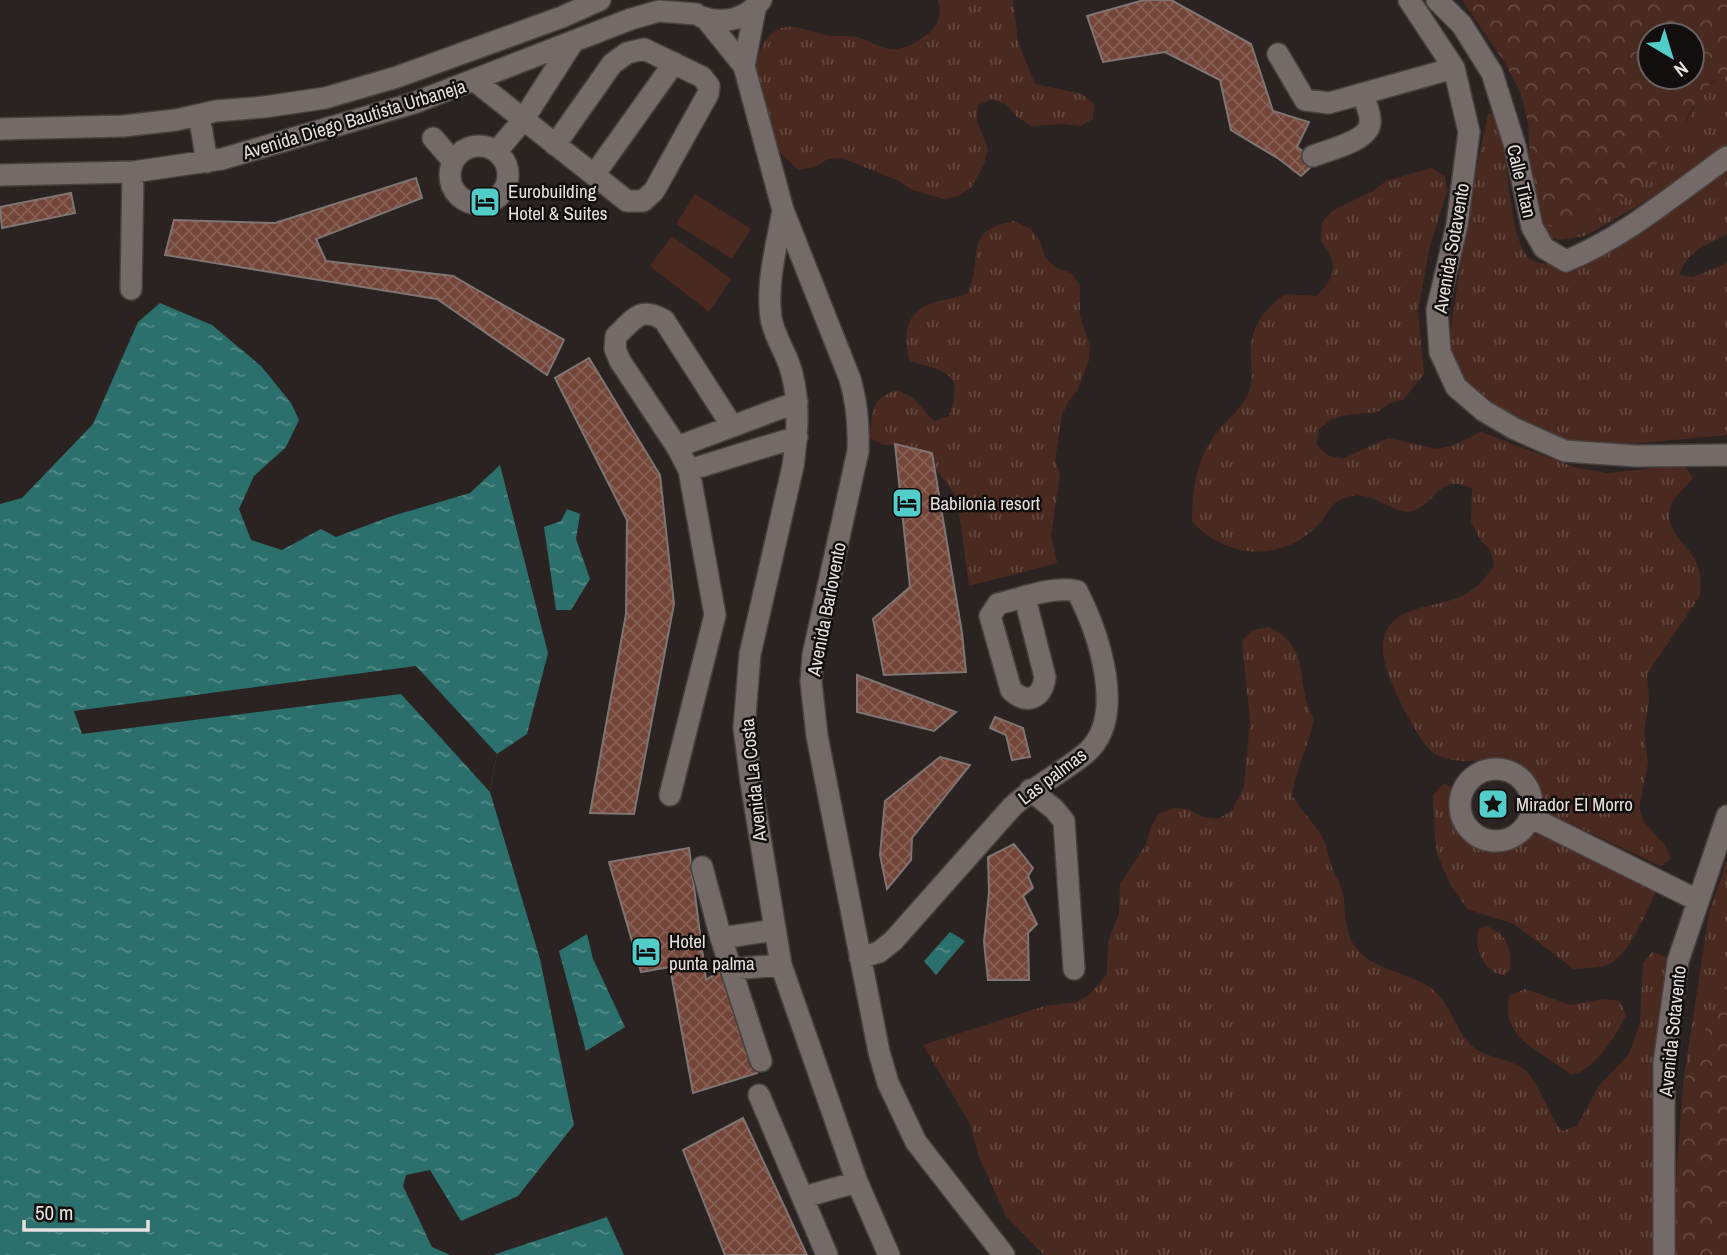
<svg xmlns="http://www.w3.org/2000/svg" width="1727" height="1255" viewBox="0 0 1727 1255" font-family="'Archivo Narrow',sans-serif">
	<style>
		.grass { fill: url(#grass-tufts) }
		.forest { fill: url(#forest-crowns); fill-rule: evenodd }
		.garden { fill: #4a2a20 }
		.water { fill: url(#water-ripples) }
		.pier { fill: #2b2321 }
		.building { fill: url(#building-cross-hatch); stroke: #7f7572; stroke-width: 2 }
		.lines { fill: none; stroke-linecap: round; stroke-linejoin: round }
		.minor-casing { stroke: #46403e; stroke-width: 24 }
		.minor { stroke: #746a67; stroke-width: 21 }
		.labels { text-anchor: middle; stroke-width: 5; stroke-linejoin: round; paint-order: stroke }
		.street-label { font-size: 19px; fill: #e6e0df; stroke: #110e0d }
		.poi-label { font-size: 19px; fill: #e6e0df; stroke: #110e0d; text-anchor: start }
	</style>
	<defs>
		<pattern id="grass-tufts" width="24" height="20" patternUnits="userSpaceOnUse" patternTransform="scale(1.75)"><rect width="24" height="20" fill="#4a2a20"/><path d="M3 7l-1-3M5 7V3M7 7l1-3M15 17l-1-3M17 17v-4M19 17l1-3" fill="none" stroke="#644940"/></pattern>
		<pattern id="forest-crowns" width="20" height="18" patternUnits="userSpaceOnUse" patternTransform="scale(1.75)"><rect width="20" height="18" fill="#4a2a20"/><path d="M2 6a3 3 0 1 1 6 0M12 15a3 3 0 1 1 6 0" fill="none" stroke="#644940"/></pattern>
		<pattern id="water-ripples" width="26" height="14" patternUnits="userSpaceOnUse" patternTransform="scale(1.75)"><rect width="26" height="14" fill="#2c706d"/><path d="M2 4q2-2 4 0t4 0M15 11q2-2 4 0t4 0" fill="none" stroke="#558b88"/></pattern>
		<pattern id="building-cross-hatch" width="8" height="8" patternUnits="userSpaceOnUse" patternTransform="scale(1.75)"><rect width="8" height="8" fill="#744639"/><path d="M0 0l8 8M0 8l8-8" fill="none" stroke="#886055"/></pattern>
	</defs>
	<rect width="100%" height="100%" fill="#2b2321"/>
	<path class="grass" d="M938 0H1013L1018 42 1035 84 1082 94 1094 104 1093 119 1080 126 1063 124 1032 126 1017 117 1007 105 992 99 978 105 977 121 988 149 984 164 971 188 958 196 944 199 912 190 899 181 842 158 828 159 814 167 799 170C791 163 782 156 777 147 768 131 764 109 759 91 754 76 755 58 763 45 779 17 799 28 824 35 835 38 848 34 860 38 870 41 880 48 890 49 904 51 919 41 929 33 939 24 942 13 938 0Z
		M1727 74V145L1674 185 1585 236 1558 240 1547 236 1537 217C1561 234 1568 228 1590 214 1607 203 1627 198 1640 183 1648 174 1653 165 1660 157 1666 150 1673 143 1678 136 1696 112 1694 88 1727 74Z
		M1494 113 1502 124C1506 152 1510 241 1529 258 1537 264 1546 264 1555 264L1727 164V234C1704 247 1689 249 1679 275L1693 277 1727 263V435L1588 448 1553 438 1465 392 1447 355 1470 200 1488 114Z
		M1432 168 1445 176 1447 191 1429 250 1418 312 1424 374 1403 400 1390 403 1377 412 1346 415 1332 419 1319 429 1316 444 1327 455 1342 459 1388 438 1436 449 1452 446 1481 432 1574 467 1607 473 1684 465 1693 478C1688 486 1676 495 1672 502 1660 530 1688 542 1697 564 1701 575 1701 585 1700 596L1647 674 1649 700 1644 732 1648 763 1639 808 1644 822 1665 845 1671 858 1661 866C1631 852 1600 838 1570 823 1562 820 1552 819 1546 813 1532 802 1533 779 1518 769 1493 752 1466 769 1437 755 1418 745 1388 680 1384 659 1382 649 1382 637 1388 628 1403 605 1437 607 1460 597 1475 590 1485 579 1494 566L1491 551 1481 541 1471 522 1472 488C1438 473 1438 503 1412 511 1394 516 1374 491 1351 496 1327 502 1330 513 1316 527 1279 563 1227 558 1192 522 1192 487 1197 455 1221 427 1231 417 1242 407 1248 394 1253 384 1252 373 1251 362 1249 329 1259 314 1285 294L1317 296C1336 276 1339 264 1321 241L1322 223 1332 211 1373 191 1386 181Z
		M1014 221 1031 229 1040 242 1045 257 1056 268 1071 273 1080 285V316L1090 346 1089 360 1077 391 1068 402 1062 415 1055 460 1060 474 1051 535 1057 563 969 586 957 497 925 455 897 445H883L870 438C873 412 869 399 897 390L913 398 934 421 949 416C965 373 946 371 910 361 902 334 906 310 936 302 949 298 954 299 968 293 984 255 962 231 1014 221Z
		M1269 627C1314 649 1293 682 1314 719 1309 745 1296 768 1292 795 1301 812 1318 825 1325 843 1328 850 1328 857 1331 864 1334 874 1341 884 1343 894 1346 913 1344 935 1358 950 1376 971 1407 972 1429 987 1451 1001 1454 1030 1473 1047 1486 1058 1508 1058 1522 1068 1540 1081 1547 1114 1562 1131L1577 1126 1598 1087 1629 1054 1640 1023 1643 963 1652 952 1666 957 1670 965 1667 1044 1652 1143 1655 1255H1044L1006 1216 979 1157 970 1124 923 1045 1045 1006 1076 1002 1088 996 1098 985 1107 974 1108 942 1119 914 1120 884 1146 844 1151 827 1159 814 1173 808 1188 809 1202 817 1217 819 1232 811 1244 787 1250 721 1242 641 1253 630Z
		M1443 784 1457 788C1459 803 1460 822 1474 832 1489 841 1507 832 1522 833 1562 834 1621 871 1657 889 1648 909 1628 958 1607 965 1597 968 1584 968 1574 969L1514 924 1467 909 1450 884 1438 856 1435 841 1433 795Z
		M1727 861V987L1717 1013 1708 1024 1695 1051 1683 1083 1709 913Z
		M1486 926C1508 934 1512 949 1510 970L1504 975C1484 974 1473 946 1479 929Z
		M1525 989 1571 1005 1603 999 1620 1001 1626 1015C1617 1036 1593 1071 1571 1075 1544 1051 1500 1041 1509 996Z"/>
	<path class="forest" d="M1462 0H1727V74L1711 82 1692 108 1680 135 1639 185 1616 202 1590 214 1577 224 1563 228 1549 226 1537 217 1532 202 1528 122 1520 91 1505 63ZM1650 35H1692V77H1650Z
		M1727 987V1255H1676V1181L1683 1084 1695 1051 1708 1024 1717 1013Z"/>
	<path class="garden" d="M695 194 751 229 732 259 676 224Z
		M672 236 731 279 709 312 650 266Z"/>
	<path class="water" d="M160 303 212 325 261 366 291 403 299 420 286 447 254 476 239 509 251 540 282 550 321 529 336 537 389 517 470 493 500 465 548 653 527 734 497 754 490 792 540 959 574 1125 518 1196 461 1221 430 1170 406 1175 403 1186 432 1247 450 1255H0V504L22 498 93 424 138 322Z
		M567 509 580 514 576 539 590 579 571 610H556L544 527 561 521Z
		M950 932 965 941 936 975 924 961Z
		M587 934 593 959 625 1027 586 1051 559 951Z
		M607 1217 624 1255H493Z"/>
	<path class="pier" d="M416 666 497 754 490 792 401 694 82 734 74 711Z"/>
	<path class="building" d="M1144 0H1171L1251 44 1273 111 1309 122 1297 147 1317 161 1301 176 1279 159 1231 130 1220 80 1165 52 1103 62 1087 16Z
		M416 178 422 198 316 239 326 261 453 276 564 340 547 375 437 299 165 255 174 220 275 223Z
		M71 193 75 213 2 228 0 207Z
		M589 358 660 475 674 604 634 814 590 813 626 614 627 520 555 378Z
		M895 444 932 453 962 633 966 672 884 675 873 619 910 587Z
		M857 675 956 712 934 731 857 712Z
		M995 717 1023 728 1030 757 1012 760 1006 735 990 728Z
		M940 757 970 765 912 838 911 860 887 889 880 855 885 801Z
		M1014 844 1033 868 1028 876 1033 888 1023 896 1037 924 1028 933 1029 980H988L984 942 989 892 988 857Z
		M689 848 706 980 727 966 757 1073 693 1093 670 967 641 972 609 862Z
		M743 1118 807 1255H725L683 1150Z"/>
	<g class="lines">
		<g class="minor-casing">
			<path id="minor" d="M1409 0 1454 68 1469 132 1457 225 1437 310 1440 352 1456 387 1484 411 1515 429 1565 451 1636 456 1727 455
				M1437 0 1462 25 1492 73 1515 146 1532 227 1544 248 1566 261C1625 237 1676 193 1727 157
				M702 17C724 25 747 19 761 0
				M706 19 744 66 783 210 850 379C857 403 859 426 858 451L813 655 811 682 817 736 879 1052 888 1083 916 1142 1004 1255
				M1278 54 1305 100 1329 103 1454 68
				M744 66 755 9
				M475 81 627 201H643L654 191 708 94 709 86 702 77 644 49 627 53 612 64 555 145
				M199 115 207 162
				M0 129 123 126 176 120 216 111 264 107 325 98 397 77 562 17 600 0
				M433 138 453 161
				M450 175a29 29 0 1 1 58 0a29 29 0 1 1-58 0Z
				M497 151 523 120 573 42
				M1313 156C1328 150 1370 141 1370 122 1371 114 1365 102 1363 94
				M0 175 133 172 222 159 414 103 631 19 659 11 696 14
				M594 175 674 63
				M783 210C777 245 766 282 771 318 774 337 788 355 792 374 800 404 797 436 793 466L750 654 744 728 751 782 781 965 857 1182 889 1255
				M131 289 133 172
				M677 447 797 402
				M689 470 797 437
				M1460 805a36 36 0 1 1 72 0a36 36 0 1 1-72 0Z
				M1030 790 1054 809 1064 821 1074 969
				M670 795 715 615 689 470 677 447 620 361 615 349 616 336C634 319 640 306 664 320L732 426
				M1530 817 1697 900
				M702 867 721 938 761 1061
				M721 938 775 930
				M860 958 879 952 893 941 1012 807C1034 786 1062 773 1086 753 1128 717 1098 632 1077 591 1052 586 1023 598 998 604L990 616 1011 690C1027 705 1042 699 1045 677L1025 598
				M731 969 781 965
				M759 1095 827 1255
				M804 1197 857 1182
				M1664 1255V1063L1678 961 1727 816"/>
		</g>
		<use href="#minor" class="minor"/>
	</g>
	<defs>
		<g id="hotel-square" transform="scale(1.575)"><rect x="-9" y="-9" width="18" height="18" rx="4" fill="#53cdc9" stroke="#110e0d"/><path d="M-6-4.5h1.5V1H6V5H4.5V3h-9V5H-6ZM-4 0a1.8 1.8 0 1 1 3.6 0ZM.5 0V-2.5h3Q6-2.5 6 0Z" fill="#111"/></g>
		<g id="sight-square" transform="scale(1.575)"><rect x="-9" y="-9" width="18" height="18" rx="4" fill="#53cdc9" stroke="#110e0d"/><path d="M0-6L1.8-2.2L6-1.7L2.9 1.2L3.7 5.4L0 3.3L-3.7 5.4L-2.9 1.2L-6-1.7L-1.8-2.2Z" fill="#111"/></g>
	</defs>
	<g fill-rule="evenodd">
		<use href="#hotel-square" x="485" y="202"/>
		<use href="#hotel-square" x="907" y="503"/>
		<use href="#sight-square" x="1493" y="804"/>
		<use href="#hotel-square" x="646" y="952"/>
	</g>
	<g class="labels">
		<g class="street-label">
			<text transform="translate(354 119) rotate(-17)" y="7">Avenida Diego Bautista Urbaneja</text>
			<text transform="translate(1522 181) rotate(77)" y="7">Calle Titan</text>
			<text transform="translate(1451 248) rotate(-80)" y="7">Avenida Sotavento</text>
			<text transform="translate(826 609) rotate(-79)" y="7">Avenida Barlovento</text>
			<text transform="translate(1052 776) rotate(-37)" y="7">Las palmas</text>
			<text transform="translate(753 780) rotate(-96)" y="7">Avenida La Costa</text>
			<text transform="translate(1672 1031) rotate(-84)" y="7">Avenida Sotavento</text>
		</g>
		<g class="poi-label">
			<text x="508" y="198">Eurobuilding<tspan x="508" dy="22">Hotel &amp; Suites</tspan></text>
			<text x="930" y="510">Babilonia resort</text>
			<text x="1516" y="811">Mirador El Morro</text>
			<text x="669" y="948">Hotel<tspan x="669" dy="22">punta palma</tspan></text>
		</g>
	</g>
	<g transform="translate(1671 56) rotate(142)"><circle r="33" fill="#110e0d" stroke="#666261" stroke-width="2"/>
	<path d="M0-5L12 26L0 18L-12 26Z" fill="#53cdc9"/>
	<text y="-10" font-size="19" font-weight="bold" text-anchor="middle" fill="#e6e0df">N</text>
	</g>
	<path d="M24 1220v10h124v-10" fill="none" stroke="#e6e0df" stroke-width="3.5"/>
	<text x="35" y="1220" font-size="21" fill="#e6e0df" stroke="#110e0d" stroke-width="5" paint-order="stroke">50 m</text>
</svg>
